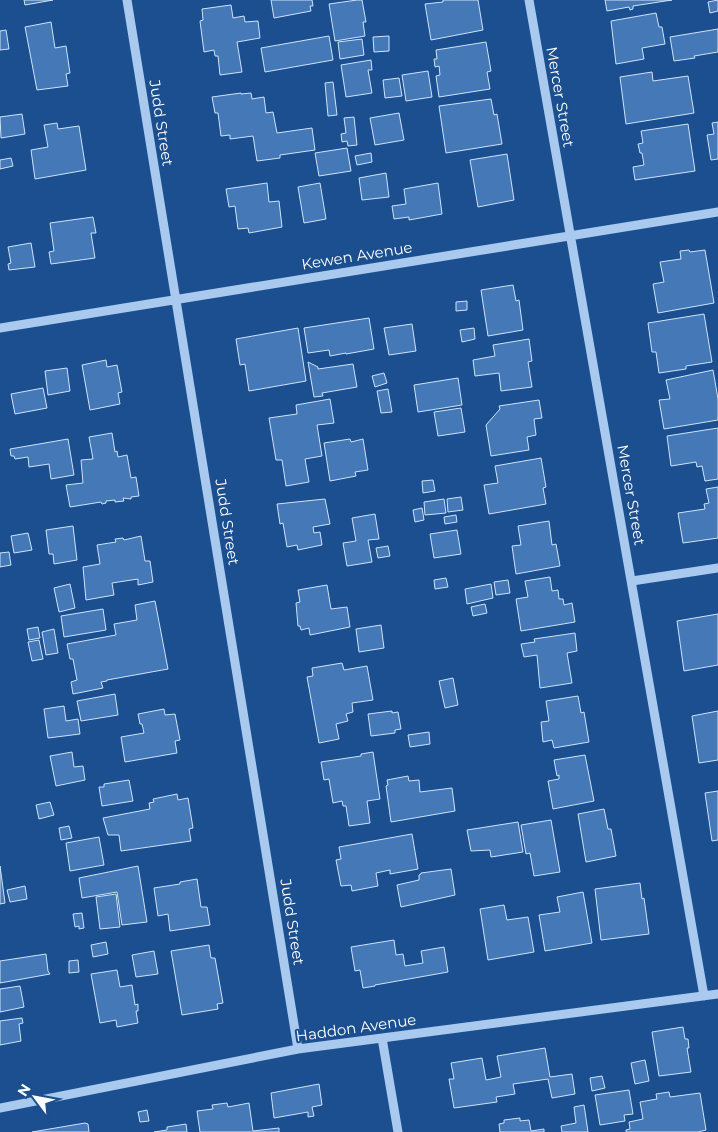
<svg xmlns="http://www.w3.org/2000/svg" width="718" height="1132" viewBox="0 0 718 1132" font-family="Montserrat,sans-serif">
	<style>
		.building { fill: #4478b7; stroke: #cfe3fa }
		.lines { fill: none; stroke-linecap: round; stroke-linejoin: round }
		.minor { stroke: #a9c9ee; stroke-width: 9 }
		.labels { text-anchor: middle; stroke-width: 4; stroke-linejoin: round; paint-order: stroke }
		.street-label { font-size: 15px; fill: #fff; stroke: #1b4f8f }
	</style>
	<rect width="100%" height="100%" fill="#1b4f8f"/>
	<path class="building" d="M24 0H53L25 5Z
		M271 0H312L313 6H310L311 11 274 18Z
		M357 0H362L366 22H363L365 36 335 41 329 4Z
		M443 0H478L483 30 431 40 425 4 443 2Z
		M605 0H672L633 6V9L630 10 629 7 607 11Z
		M718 0V11L710 13 708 2Z
		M231 5 233 18 244 16 245 22 258 21 260 38 237 42 242 72 220 75 218 56H215L214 50 204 52 200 21 203 20 202 9Z
		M656 13 659 27H662L665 44 642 48 644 59 616 64 611 21Z
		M51 22 55 48 66 46 70 73 66 74 68 86 37 90 25 27Z
		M718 29V52L694 56 695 58 674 61 670 37Z
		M6 30 9 49 0 50V31Z
		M329 36 333 60 265 72 261 48Z
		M389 36V51L374 52 373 37Z
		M362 39 364 55 340 59 338 42Z
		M486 42 491 71 487 72 490 89 439 97 436 76 440 75 439 66 435 67 434 59H437L436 50Z
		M371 60 372 70H368L372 93 346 97 341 65Z
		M428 71 432 97 406 101 402 75Z
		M652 72 653 81 688 76 694 113 626 124 620 77Z
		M399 78 402 96 385 98 383 80Z
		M333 82 337 115 328 116 325 83Z
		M241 93V94L251 93 252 99 264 97 266 113 273 112 277 133 312 128 315 150 280 155V158L257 161 253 136 230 139V135L221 136 218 113H215L212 97Z
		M491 99 494 115 497 114 502 144 446 153 439 106Z
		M399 113 404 140 375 145 370 118Z
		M22 114 25 134 1 138 0 117Z
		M354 117 357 145 348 146 347 141 342 142 341 134 346 133 344 118Z
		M718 122V159L711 160 707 135 714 134 712 123Z
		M57 123 58 129 79 126 86 170 35 179 31 150 48 147 44 125Z
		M688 124 695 171 635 180 633 167 644 165 642 153H640L638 144 643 143 641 131Z
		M347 148 351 171 319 176 315 153Z
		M371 153 372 162 357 165 355 156Z
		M507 154 514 200 478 207 470 160Z
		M11 158 13 166 0 169V160Z
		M386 173 389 197 362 200 359 178Z
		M267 183 269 202 279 201 282 227 249 233 248 228 238 229 235 206 229 207 226 189Z
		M320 183 326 219 304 223 298 187Z
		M438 183 442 214 409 220V217L394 219 392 206 406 204 404 189Z
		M93 217 96 233H91L95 258 51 264 49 252 54 251 50 223Z
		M31 243 35 267 9 270 8 264 11 263 8 247Z
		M689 250 690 252 705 250 714 303 658 313 653 284 664 282 660 262 681 259 680 251Z
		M513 285 516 301 519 300 523 330 488 336 481 290Z
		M467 301V310L456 311V302Z
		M704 314 712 362 686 366V369L659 373 656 352H652L648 323Z
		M369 318 374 349 346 354V353L330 356 329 350 308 353 304 328Z
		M412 324 416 351 389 355 384 328Z
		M298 328 306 381 249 391 245 364 240 365 236 339Z
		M474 328 475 339 462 342 460 330Z
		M529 339 532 361 528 362 532 387 501 391 499 373 475 376 473 360 495 356 493 345Z
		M106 360 107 367 117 365 122 392 118 393 120 404 90 410 82 365Z
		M308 362 318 367V369L353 364 357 387 322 393 323 396 314 397Z
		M67 368 70 391 48 395 45 371Z
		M713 370 718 399V420L664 429 659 400 670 399 666 380Z
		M384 373 387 383 375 387 372 376Z
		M458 378 462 405 418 412 414 385Z
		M43 388 47 408 15 414 11 394Z
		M388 389 392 412 381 413 377 391Z
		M330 399 334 423 317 425 322 456 305 459 309 482 286 486 282 460H276L269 418 297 414 296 405Z
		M539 400 542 418 534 419 536 435 527 437 529 450 491 456 486 425 500 409 499 406Z
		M461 408 465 432 438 436 434 412Z
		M718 428V479L705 481 702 466 697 467 696 462 671 466 667 436Z
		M112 433 115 452 117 451 118 457 127 455 131 478 136 477 139 496 131 497V499L123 498 124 501 115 502V500L106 501V503L102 504 101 502 70 507 66 485 83 483 81 460 93 459 89 437Z
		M68 439 74 475 51 479 49 464 29 467 28 457 15 459 14 456H11L10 449Z
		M350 439 351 442 363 439 368 470 355 472 356 476 330 481 324 443Z
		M541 458 546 487 543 488 546 504 489 514 484 485 498 483 495 466Z
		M433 480 435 491 423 493 422 481Z
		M718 487V538L683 543 678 513 705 509 704 504 709 503 706 489Z
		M461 497 463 510 448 512 447 499Z
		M325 499 330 524 313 527 314 533 320 532 322 545 298 550 297 545 287 547 283 523 280 524 277 504Z
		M444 499 446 513 425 515 424 502Z
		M422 508 424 520 415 522 413 510Z
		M375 514 379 539 368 540 372 562 347 566 343 543 356 541 352 518Z
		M456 515 457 522 445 524 444 517Z
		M549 521 552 545 556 544 560 566 516 574 512 546 521 545 518 526Z
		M73 526 77 560 54 564 53 554H49L46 530Z
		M457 530 461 554 434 558 430 534Z
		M28 533 32 550 14 553 11 536Z
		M141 536 145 561H150L153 582 138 585V579L112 583 114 595 86 600 83 567 100 564 97 545 116 542 115 539 123 538 124 540Z
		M388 546 390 556 378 558 376 548Z
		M9 552 11 565 0 567V553Z
		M550 577 552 591 558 590 559 599H563L564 605 572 603 575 622 521 631 516 599 528 597 525 581Z
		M446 578 448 587 435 589 434 580Z
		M508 580 510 593 496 595 494 582Z
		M70 584 75 608 59 612 54 588Z
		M491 584 493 598 467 604 465 589Z
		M327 585 331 609 347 607 350 627 310 635 309 628 301 630 300 626H298L296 603 300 602 298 590Z
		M155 601 168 669 107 680V681L101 682 103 688 73 694 71 682 77 680 73 659H70L67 644 116 635 114 624 137 620 135 605Z
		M485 604 487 613 473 616 471 607Z
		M103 609 106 630 64 637 61 616Z
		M718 614V665L684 671 677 621Z
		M381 625 384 648 359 652 356 629Z
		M38 627 40 638 29 640 27 629Z
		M54 629 58 653 46 655 42 632Z
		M575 633 577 651 567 653 572 683 540 688 537 655 524 657 521 644 535 642 534 639Z
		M39 640 43 659 32 661 28 642Z
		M342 663 344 670 367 666 373 700 352 703 353 712 346 714 348 721 336 724 339 739 319 743 307 677 313 676 312 668Z
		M453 678 458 705 445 708 439 681Z
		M115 694 118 715 81 721 77 701Z
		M578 696 581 713 584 712 589 742 554 748 552 740 543 742 541 722 549 721 546 701Z
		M64 706 66 721 78 719 80 734 48 738 44 709Z
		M164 709 165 715 175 714 180 740 175 741 177 753 125 762 121 737 144 733 142 724H140L138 714Z
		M392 711V713L398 712 401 729 395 730V733L371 736 368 714Z
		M718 711V760L699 763 692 716Z
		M429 732 430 744 410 747 408 735Z
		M72 752 74 767 83 766 85 780 56 786 50 756Z
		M373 752 380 799 367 801 370 823 349 826 346 806H343L342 801 333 803 329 779 324 780 321 762 361 756V754Z
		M585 755 594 801 553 809 548 781 559 779V775L557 776 554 760Z
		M408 776 409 781 419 780 420 792 452 788 455 811 391 822 386 786 388 785 387 780Z
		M129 780 133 801 102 806 99 787H104V784Z
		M718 791V840L712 841 705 793Z
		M177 794 178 800 188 798 193 828 189 829 191 841 121 851 119 835H108L103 818 150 809 149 803 154 802 153 799Z
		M50 802 54 815 39 819 36 805Z
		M604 809 608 829H611L616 856 586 862 578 814Z
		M551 820 560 872 534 876 530 853 526 854 521 825Z
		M518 822 523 852 491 857 490 850 471 851 467 830Z
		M69 826 72 838 61 840 59 828Z
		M412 834 418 869 390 874V870L376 873 378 886 352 891 351 885 341 886 336 860 341 859 339 847Z
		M99 837 104 865 70 871 66 843Z
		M0 866 5 903 0 904Z
		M138 866 147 922 122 925 117 892 82 898 79 878Z
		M451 869 455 895 401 907 397 885 419 880V875L421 874V873Z
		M197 879 201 907H207L210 925 170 931 168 914 158 916 154 888 180 884V882Z
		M640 883 642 899 644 898 649 934 601 940 595 889Z
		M25 886 27 899 10 902 7 890Z
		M583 892 592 943 545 951 539 915 560 912 557 897Z
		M116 894 120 927 100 929 96 897Z
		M504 905 507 920 528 917 534 952 488 960 480 909Z
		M82 913 84 928 79 929V926L75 927 73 914Z
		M394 940 396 955 403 954 405 966 423 963 421 951 444 947 448 972 375 985V986L363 988 360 970 355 971 351 947Z
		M106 942 108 954 93 957 91 945Z
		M209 945 211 958H215L223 1003 217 1004 218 1009 182 1015 171 951Z
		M154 951 158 974 136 977 132 955Z
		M46 954 48 971 50 974 0 983V961Z
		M78 960 79 972 69 973V961Z
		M117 970 120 987 132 985 135 1005 138 1004V1011H136L138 1023 117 1027 116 1020 100 1023 91 974Z
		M20 986 24 1007 0 1012V989Z
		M22 1018 23 1023 19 1024 21 1041 0 1045V1021Z
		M683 1027 685 1039H688L689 1048H687L691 1072 659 1076 652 1032Z
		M545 1048 550 1077 572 1074 575 1094 552 1098 548 1079 513 1084 515 1094 496 1097 497 1102 454 1108 449 1079H454L451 1063 482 1058 486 1080 501 1077 497 1056Z
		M645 1060 649 1081 635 1084 631 1063Z
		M602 1076 605 1088 592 1091 590 1078Z
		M319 1084 322 1105 312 1107 314 1116 308 1117V1112L274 1118 271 1093Z
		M629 1090 633 1114 624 1115 625 1121 600 1125 595 1095Z
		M669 1092 670 1097 700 1093 706 1130 698 1132H626V1130L630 1129 629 1122 643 1119 640 1102 657 1099 656 1094Z
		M227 1103 228 1107 249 1103 253 1131 279 1128V1132H200L197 1111 213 1109 212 1105Z
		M584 1105 588 1132H562L561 1126 576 1123 574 1107Z
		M147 1110 149 1121 140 1122 138 1112Z
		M520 1118V1121L529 1120 531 1131 544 1129V1132H500L499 1124 504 1123V1120Z
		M85 1123 88 1124 89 1132H32Z
		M186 1124 187 1132H154L167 1130V1127Z"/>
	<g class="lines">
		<path class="minor" d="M127 0 298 1049
			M529 0 704 996
			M0 328 718 212
			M632 581 718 568
			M382 1038 398 1132
			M0 1108 298 1049 718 994"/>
	</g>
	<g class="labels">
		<g class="street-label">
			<text transform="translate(560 97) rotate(80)" y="5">Mercer Street</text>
			<text transform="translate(161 123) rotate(81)" y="5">Judd Street</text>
			<text transform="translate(357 256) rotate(-9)" y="5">Kewen Avenue</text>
			<text transform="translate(631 495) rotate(80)" y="5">Mercer Street</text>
			<text transform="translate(227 522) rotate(81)" y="5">Judd Street</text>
			<text transform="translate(292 922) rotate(81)" y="5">Judd Street</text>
			<text transform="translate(356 1028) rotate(-8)" y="5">Haddon Avenue</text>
		</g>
	</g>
	<g transform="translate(35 1097) rotate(302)" stroke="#1b4f8f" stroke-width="4" paint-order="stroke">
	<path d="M0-4L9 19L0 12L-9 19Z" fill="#ffffff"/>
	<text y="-8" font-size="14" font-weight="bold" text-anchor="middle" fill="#ffffff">N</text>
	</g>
</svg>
